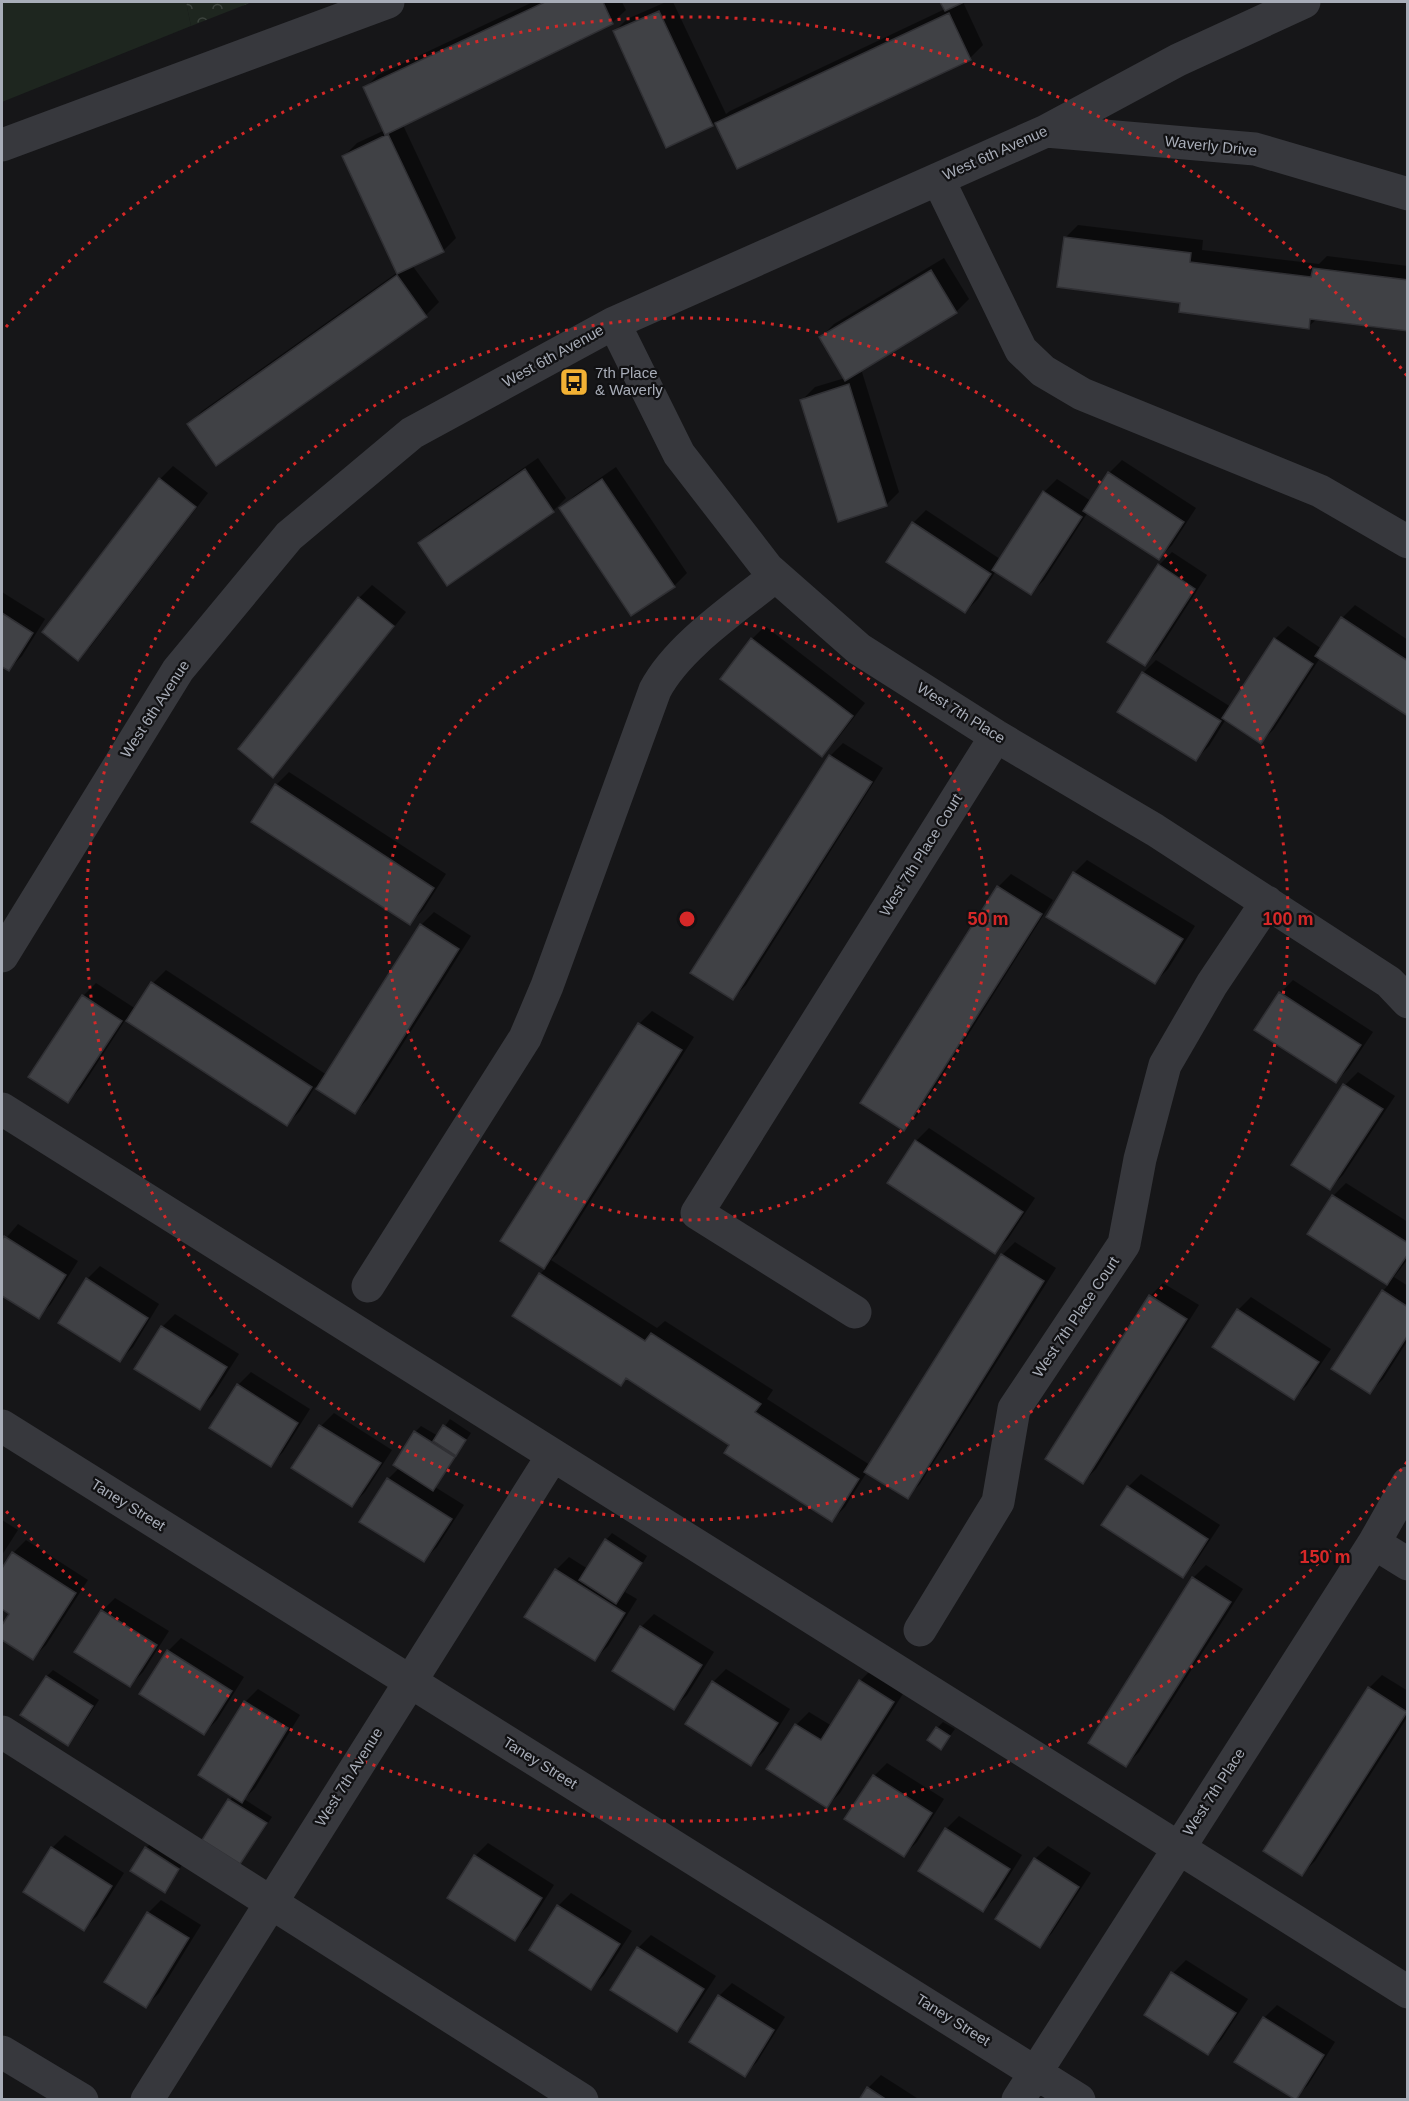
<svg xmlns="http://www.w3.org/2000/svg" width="1409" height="2101" viewBox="0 0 1409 2101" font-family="Arial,sans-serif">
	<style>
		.green { fill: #1e261f }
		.forest { fill: url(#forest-crowns) }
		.shadow { fill: #0007 }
		.building { fill: #404145; stroke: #303034; stroke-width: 1.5 }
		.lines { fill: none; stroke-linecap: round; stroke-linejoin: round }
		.minor { stroke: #37383d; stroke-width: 33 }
		.ring { fill: none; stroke: #d62828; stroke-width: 3; stroke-dasharray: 3 6 }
		.labels { text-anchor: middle; stroke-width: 4.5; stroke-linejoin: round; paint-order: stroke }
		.street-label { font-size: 15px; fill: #a8adb8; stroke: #111113 }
		.poi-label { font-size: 15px; fill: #a8adb8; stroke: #111113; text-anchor: start }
		.centre { fill: #d62828; stroke: #111113; stroke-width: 3 }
		.ring-label { font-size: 18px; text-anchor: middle; font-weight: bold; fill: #d62828; stroke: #111113; stroke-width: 4.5; stroke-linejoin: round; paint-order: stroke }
	</style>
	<defs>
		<pattern id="forest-crowns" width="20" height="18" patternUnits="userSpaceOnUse" patternTransform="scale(1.5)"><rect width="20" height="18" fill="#1e261f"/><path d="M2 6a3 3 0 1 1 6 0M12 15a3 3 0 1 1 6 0" fill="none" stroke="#3c433d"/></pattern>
	</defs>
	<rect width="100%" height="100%" fill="#161618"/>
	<path class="green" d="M2 2H186L191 26 2 102Z"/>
	<path class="forest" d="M186 2H252L191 26Z"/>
	<path class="shadow" d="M533 2H622L626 10 612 23 403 125 456 238 443 251 412 265 439 302 426 315 189 424 202 411 398 272 344 156 357 143 385 130 365 88 378 75Z
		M666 2H673L726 114 730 111 945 9 942 2H963L983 45 970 58 737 167 716 121 712 125 614 32 627 19Z
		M1078 225 1203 240 1202 250 1319 264 1327 256 1408 266V329L1318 318 1308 327 1182 301 1065 238Z
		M944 258 969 299 956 312 855 374 862 372 899 492 886 505 802 400 815 387 845 378 821 337 834 324Z
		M538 458 566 498 553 511 420 543 433 530Z
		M1122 460 1196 508 1172 545 1159 558 1088 512 1044 580 1031 593 996 571 978 599 965 612 913 523 926 510 1000 559 1044 492 1057 479 1091 501 1109 473Z
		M173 466 208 493 91 646 78 659 160 479Z
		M616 467 687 573 674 586 561 509 574 496Z
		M1172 552 1207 575 1158 651 1145 664 1159 565Z
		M372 585 406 612 286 763 273 776 359 598Z
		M2 592 45 619 22 656 9 669 2 665Z
		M1355 605 1408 640V714L1320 658 1274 729 1261 742 1226 719 1209 746 1196 759 1119 711 1143 673 1156 660 1231 707 1275 639 1288 626 1322 649 1342 618Z
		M765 626 865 703 835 742 822 755 752 639Z
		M843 743 883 768 746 985 733 998 692 972 830 756Z
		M289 772 446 874 423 910 410 923 276 785Z
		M1087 860 1195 926 1168 969 1155 982 1074 873Z
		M1011 874 1053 900 917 1116 904 1129 998 887Z
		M434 912 471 936 368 1099 355 1112 315 1087 300 1111 287 1124 126 1019 81 1088 68 1101 30 1077 83 996 96 983 136 1009 153 983 166 970 327 1075 421 925Z
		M1293 980 1373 1032 1349 1068 1336 1081 1280 993Z
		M652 1011 694 1037 557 1254 551 1260 657 1328 665 1321 773 1390 767 1399 870 1465 1002 1255 1015 1242 1056 1268 920 1484 907 1497 867 1472 845 1507 832 1520 732 1444 628 1378 621 1384 540 1274 546 1268 502 1240 639 1024Z
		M1358 1072 1395 1096 1343 1175 1330 1188 1345 1085Z
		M929 1128 1035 1198 1008 1239 995 1252 916 1141Z
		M1346 1183 1408 1222V1259L1394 1277 1408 1286V1340L1383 1379 1370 1392 1383 1291 1389 1284 1309 1234 1333 1196Z
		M18 1224 78 1261 51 1304 38 1317 2 1294V1243Z
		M100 1266 159 1304 133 1347 120 1360 87 1279Z
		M1163 1283 1199 1305 1096 1469 1083 1482 1150 1296Z
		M1251 1297 1331 1349 1307 1385 1294 1398 1238 1310Z
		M175 1314 239 1354 213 1395 200 1408 162 1327Z
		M251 1372 310 1409 283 1452 270 1465 211 1427 238 1385Z
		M334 1413 392 1450 365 1492 352 1505 293 1468 321 1426Z
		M450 1419 471 1433 435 1487 464 1505 437 1547 424 1560 388 1479 399 1468 415 1432 421 1426 438 1436Z
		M1141 1474 1220 1525 1195 1563 1182 1576 1104 1525 1128 1487Z
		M2 1520 18 1530 2 1555Z
		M612 1533 647 1556 625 1592 637 1599 608 1646 595 1659 556 1570 569 1557 588 1569 606 1540Z
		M26 1540 88 1580 46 1645 33 1658 2 1638V1628L11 1613 2 1607V1571L13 1553Z
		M1206 1565 1243 1589 1139 1752 1126 1765 1193 1578Z
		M115 1598 169 1631 143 1672 130 1685 102 1611Z
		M654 1614 714 1652 687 1695 674 1708 641 1627Z
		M181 1638 244 1677 217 1720 204 1733 142 1694 168 1651Z
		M873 1668 906 1689 840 1793 827 1806 796 1725 809 1712 832 1726 860 1681Z
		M726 1669 790 1709 764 1751 751 1764 687 1723 713 1682Z
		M53 1670 99 1700 74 1738 68 1744 22 1715 47 1676Z
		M1382 1675 1408 1691V1716L1315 1861 1302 1874 1369 1688Z
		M258 1689 300 1715 255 1788 244 1799 272 1817 246 1856 240 1863 204 1840 233 1796 200 1775 245 1702Z
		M943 1722 955 1729 941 1748 937 1728Z
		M887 1763 944 1799 917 1842 904 1855 874 1776Z
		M959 1816 1022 1855 996 1897 983 1910 946 1829Z
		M65 1835 124 1873 97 1916 84 1929 52 1848Z
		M152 1842 184 1862 170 1884 164 1891 146 1848Z
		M488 1843 554 1885 528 1926 515 1939 475 1856Z
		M1048 1846 1091 1873 1052 1933 1039 1946 1035 1859Z
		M571 1893 632 1931 604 1975 591 1988 531 1950 558 1906Z
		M161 1900 201 1925 159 1993 146 2006 148 1913Z
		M651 1935 716 1976 689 2018 676 2031 638 1948Z
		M1186 1960 1248 1999 1221 2040 1208 2053 1146 2015 1173 1973Z
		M732 1983 785 2017 757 2062 744 2075 719 1996Z
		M1277 2005 1335 2042 1308 2085 1295 2098 1264 2018Z
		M881 2075 920 2100H861L868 2088Z"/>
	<path class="building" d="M545 2H603L613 24 385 135 363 87Z
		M940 2H964L945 11Z
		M659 11 713 126 666 148 613 31Z
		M949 13 971 60 737 169 715 123Z
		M388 134 444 252 397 274 342 156Z
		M1064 237 1191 253 1190 262 1311 277 1313 268 1408 280V331L1310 319 1309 329 1179 312 1180 303 1057 287Z
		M931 270 957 313 845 381 819 337Z
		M397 275 427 317 216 466 187 424Z
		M849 384 887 506 838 522 800 400Z
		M525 469 554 512 447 586 418 543Z
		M1108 472 1184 522 1159 560 1083 511Z
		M159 478 196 507 78 661 42 632Z
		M602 479 675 587 631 616 559 508Z
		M1043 491 1082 517 1031 595 992 570Z
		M912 522 991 574 965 613 886 562Z
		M1158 564 1195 589 1145 666 1107 642Z
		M358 597 394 626 273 778 238 749Z
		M2 613 33 633 9 671 2 667Z
		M1341 617 1408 661V716L1315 656Z
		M751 638 853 716 822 757 720 679Z
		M1274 638 1313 664 1261 744 1222 718Z
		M1142 672 1221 721 1196 761 1117 712Z
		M829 755 872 782 733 1000 690 973Z
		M275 784 434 888 410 925 251 822Z
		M1073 872 1183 939 1155 984 1046 917Z
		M997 886 1042 914 904 1131 860 1103Z
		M420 924 459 949 355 1114 316 1089Z
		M151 982 312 1087 287 1126 126 1021Z
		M1279 992 1361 1045 1336 1083 1254 1030Z
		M82 995 122 1021 68 1103 28 1077Z
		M638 1023 682 1050 544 1269 500 1241Z
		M1343 1084 1383 1109 1330 1190 1291 1165Z
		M915 1140 1023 1212 995 1254 887 1183Z
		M1332 1195 1408 1243V1254L1387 1285 1307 1234Z
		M4 1236 66 1275 39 1319 2 1296V1240Z
		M1001 1254 1044 1281 908 1499 864 1472Z
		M539 1273 645 1341 651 1333 761 1404 755 1412 859 1479 832 1522 724 1453 729 1445 626 1378 621 1386 512 1316Z
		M86 1278 148 1318 120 1362 58 1323Z
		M1382 1290 1408 1307V1335L1370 1394 1331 1369Z
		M1149 1295 1187 1319 1083 1484 1045 1459Z
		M1237 1309 1319 1362 1294 1400 1212 1347Z
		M161 1326 227 1367 200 1410 134 1369Z
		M237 1384 298 1423 271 1467 209 1428Z
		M319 1425 381 1463 352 1507 291 1468Z
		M443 1425 466 1440 456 1456 433 1441Z
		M414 1431 455 1457 433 1491 393 1465Z
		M387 1478 452 1519 424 1562 359 1522Z
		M1127 1486 1208 1539 1183 1578 1101 1525Z
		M605 1539 642 1563 616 1604 579 1580Z
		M12 1552 76 1593 33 1660 2 1640V1625L9 1614 2 1609V1568Z
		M555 1569 625 1613 595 1661 524 1617Z
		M1192 1577 1231 1602 1126 1767 1088 1743Z
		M101 1610 157 1645 130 1687 74 1652Z
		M640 1626 702 1665 674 1710 612 1671Z
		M167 1650 232 1691 204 1735 139 1694Z
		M46 1676 93 1706 68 1746 20 1715Z
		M859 1680 894 1702 827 1808 766 1769 795 1724 821 1740Z
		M712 1681 778 1723 751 1766 685 1724Z
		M1368 1687 1407 1712 1302 1876 1263 1851Z
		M244 1701 288 1728 242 1803 198 1775Z
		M936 1727 950 1736 941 1750 927 1740Z
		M873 1775 932 1813 904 1857 844 1819Z
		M228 1799 267 1823 240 1864 202 1840Z
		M945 1828 1010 1869 983 1912 918 1871Z
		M51 1847 112 1886 84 1931 23 1892Z
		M145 1847 179 1869 165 1893 130 1871Z
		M474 1855 542 1898 515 1941 447 1898Z
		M1034 1858 1079 1887 1040 1948 995 1919Z
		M557 1905 620 1944 591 1990 529 1950Z
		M147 1912 189 1938 146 2008 104 1982Z
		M637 1947 704 1989 677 2032 610 1990Z
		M1171 1972 1236 2013 1208 2055 1144 2015Z
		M718 1995 774 2030 745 2077 689 2042Z
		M1263 2017 1324 2055 1296 2100 1234 2062Z
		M867 2087 887 2100H859Z"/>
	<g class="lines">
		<path class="minor" d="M1046 131 1255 149 1408 194
			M2 145 388 2
			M938 179 1021 350 1043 371 1082 394 1320 491 1408 542
			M614 323 679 454 768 569 859 649 996 736 1155 830 1389 982 1408 1002
			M2 956 178 670 289 536 412 433 614 323 1046 131 1178 60 1304 2
			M2 1109 1408 1992
			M368 1286 525 1038 547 986 655 690C678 646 736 608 775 576
			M855 1312 697 1213 996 736
			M2 1426 1079 2100
			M1374 1543 1408 1564
			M920 1630 998 1502 1014 1409 1124 1244 1140 1159 1165 1065 1212 984 1267 902
			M2 1732 582 2100
			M2 2052 82 2100
			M147 2100 553 1455
			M1018 2100 1374 1543 1408 1483"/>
	</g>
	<g class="ring">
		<circle cx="687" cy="919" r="301"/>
		<circle cx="687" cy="919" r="601"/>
		<path d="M1407 1462A902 902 0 0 1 6 1511M6 327A902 902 0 0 1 1407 376"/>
	</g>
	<defs>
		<g id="bus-square" transform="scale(1.5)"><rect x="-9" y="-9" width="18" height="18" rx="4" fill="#f2b134" stroke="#111113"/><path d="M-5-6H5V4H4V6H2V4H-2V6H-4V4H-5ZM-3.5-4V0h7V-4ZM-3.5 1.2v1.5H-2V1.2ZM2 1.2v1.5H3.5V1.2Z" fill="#111"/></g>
	</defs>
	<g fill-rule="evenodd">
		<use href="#bus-square" x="574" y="382"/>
	</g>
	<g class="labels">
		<g class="street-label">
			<text transform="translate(1211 146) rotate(6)" y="5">Waverly Drive</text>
			<text transform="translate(995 153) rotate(-24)" y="5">West 6th Avenue</text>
			<text transform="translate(553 356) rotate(-29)" y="5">West 6th Avenue</text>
			<text transform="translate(155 709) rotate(-57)" y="5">West 6th Avenue</text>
			<text transform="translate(961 713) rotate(32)" y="5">West 7th Place</text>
			<text transform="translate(921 855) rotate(-58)" y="5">West 7th Place Court</text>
			<text transform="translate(1076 1317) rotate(-56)" y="5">West 7th Place Court</text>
			<text transform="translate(128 1505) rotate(32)" y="5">Taney Street</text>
			<text transform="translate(540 1763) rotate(32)" y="5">Taney Street</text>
			<text transform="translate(349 1777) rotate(-58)" y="5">West 7th Avenue</text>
			<text transform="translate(1214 1792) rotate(-57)" y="5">West 7th Place</text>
			<text transform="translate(953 2020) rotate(32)" y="5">Taney Street</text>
		</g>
		<g class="poi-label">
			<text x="595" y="378">7th Place<tspan x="595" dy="17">&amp; Waverly</tspan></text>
		</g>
	</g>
	<circle cx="687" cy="919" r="9" class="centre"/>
	<g class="ring-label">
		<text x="988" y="925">50 m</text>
		<text x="1288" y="925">100 m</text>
		<text x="1325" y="1563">150 m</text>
	</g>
	<rect width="1409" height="2101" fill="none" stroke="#a8adb8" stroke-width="6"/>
</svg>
